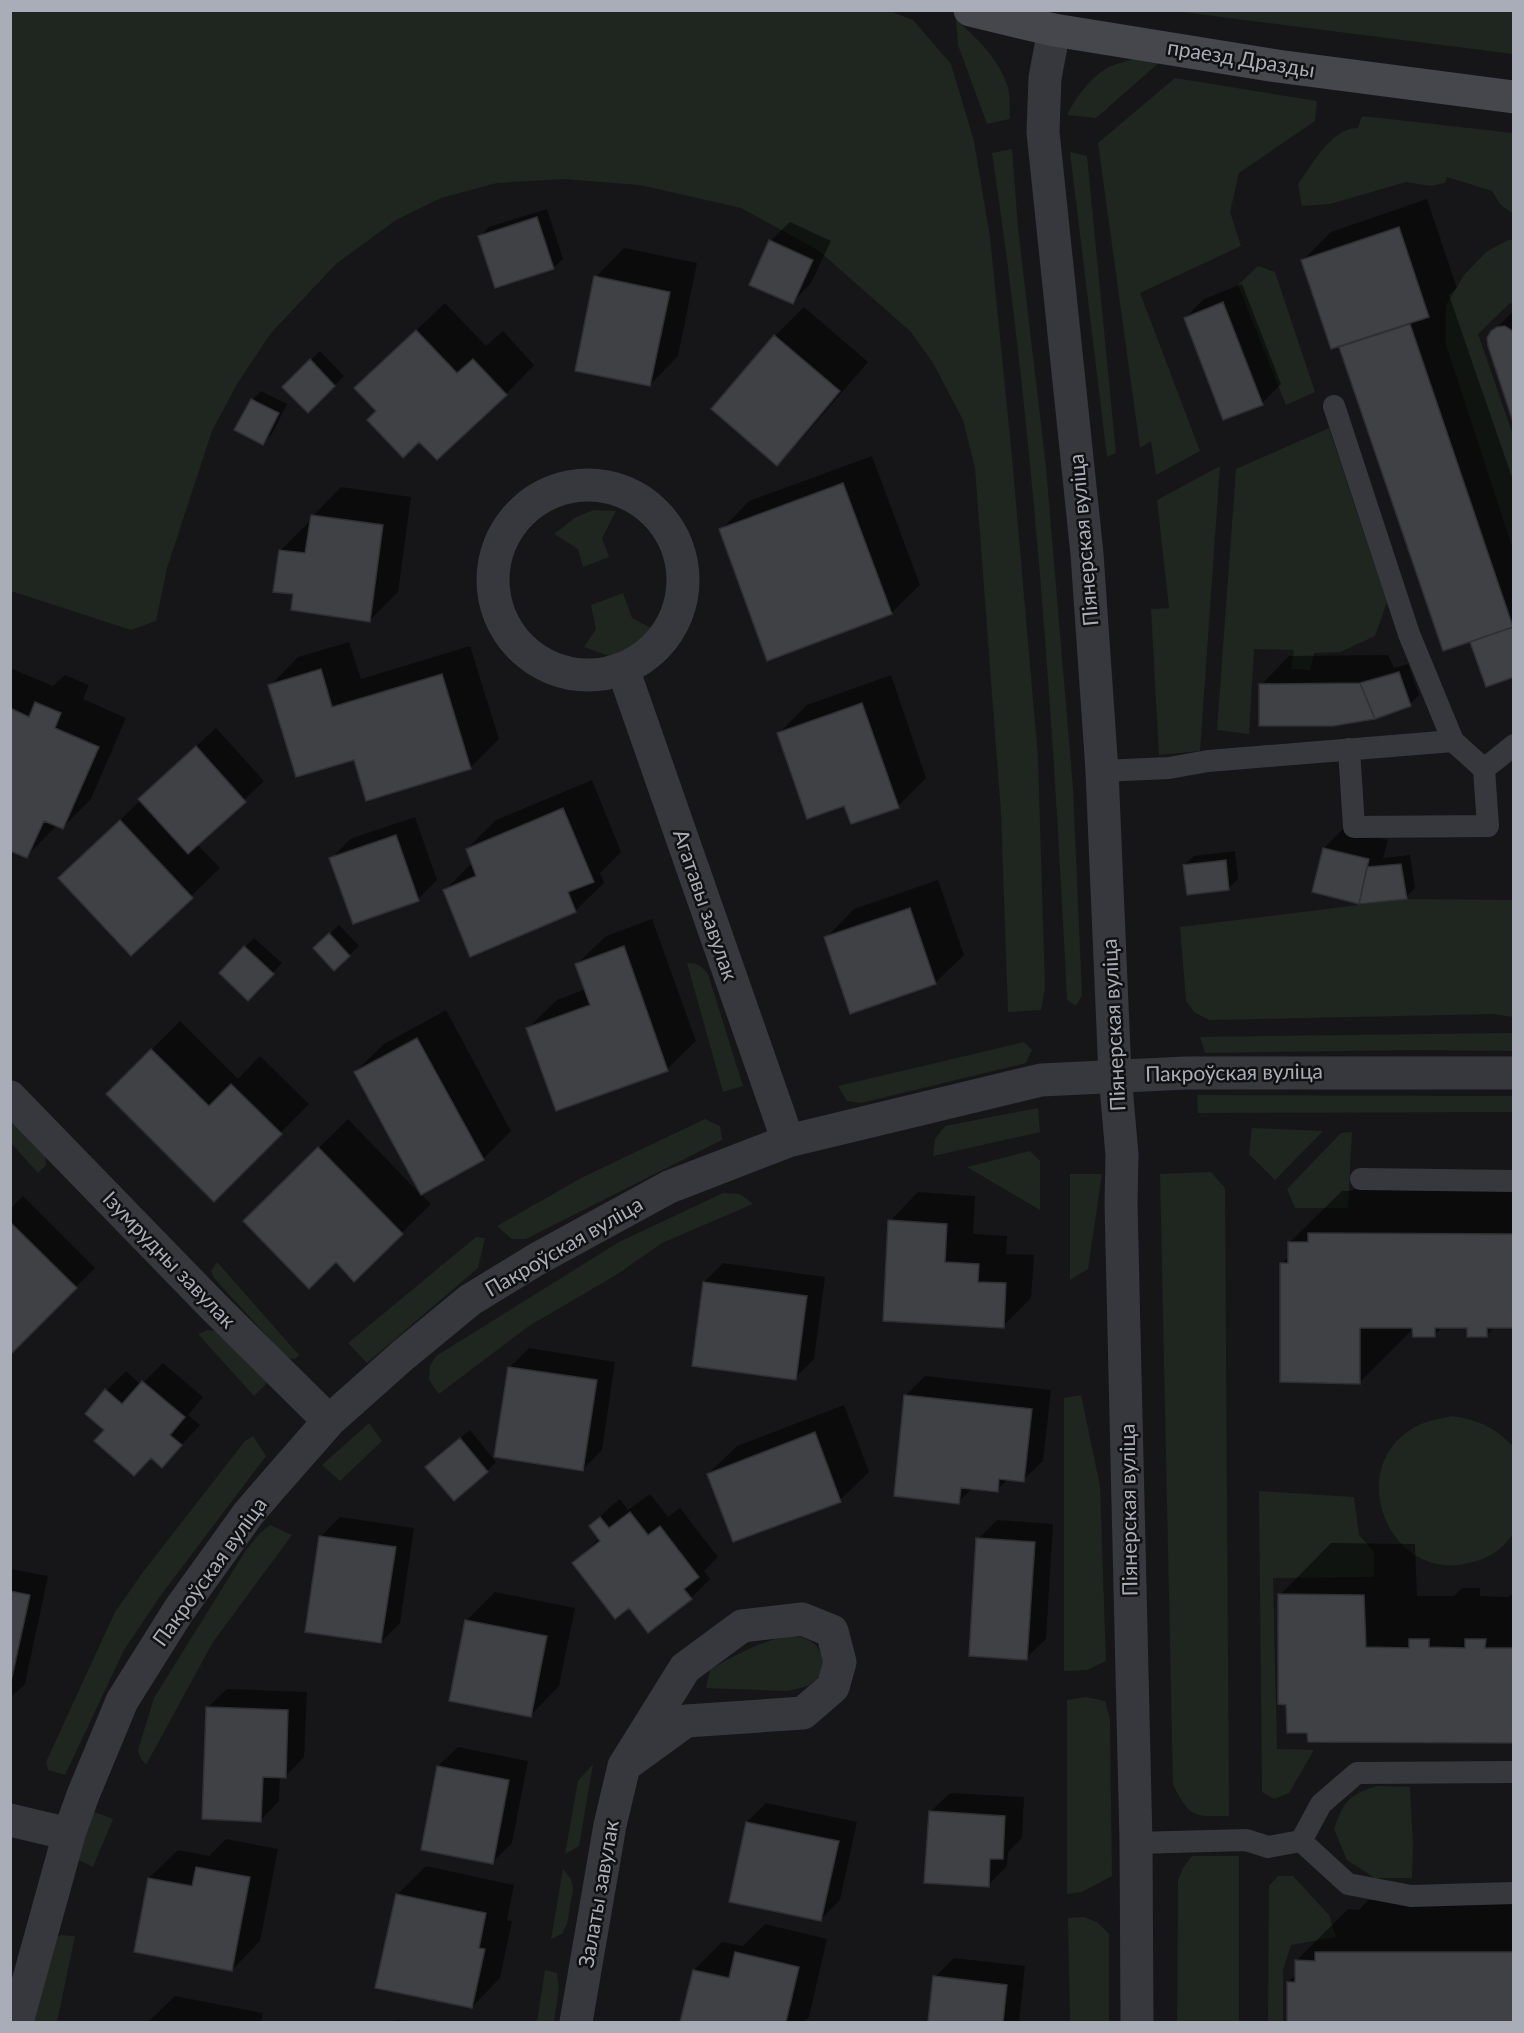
<svg xmlns="http://www.w3.org/2000/svg" width="1524" height="2033" viewBox="0 0 1524 2033" font-family="Lato,sans-serif">
	<style>
		.green { fill: #1e261f }
		.shadow { fill: #0007 }
		.building { fill: #404145; stroke: #303034; stroke-width: 1.5 }
		.lines { fill: none; stroke-linecap: round; stroke-linejoin: round }
		.lane { stroke: #37383d; stroke-width: 22 }
		.street { stroke: #37383d; stroke-width: 33 }
		.secondary { stroke: #45474d; stroke-width: 33 }
		.labels { text-anchor: middle; stroke-width: 5; stroke-linejoin: round; paint-order: stroke }
		.street-label { font-size: 21px; fill: #a8adb8; stroke: #111113 }
	</style>
	<rect width="100%" height="100%" fill="#161618"/>
	<path class="green" d="M887 10 913 20 951 64 974 141 990 237 1012 457 1038 757 1045 988 1041 1010 1008 1012 1001 813 975 468 963 420 933 363 911 332 818 250 741 208 640 185 563 179 497 183 441 198 396 220 336 264 271 333 237 384 212 431 167 568 156 621 131 630 11 591V11Z
		M1174 11H1513V54Z
		M956 20C976 37 997 57 1006 82 1011 92 1009 108 1010 119L987 124 958 45Z
		M1134 59 1161 61 1096 118 1067 115C1076 97 1092 75 1111 66 1118 63 1126 61 1134 59Z
		M1175 78 1317 101 1315 121 1239 173 1230 212 1241 246 1140 293 1200 451 1156 475 1151 441 1140 448 1098 143Z
		M1362 116 1513 133V214L1500 204 1492 191 1447 177 1445 183 1430 186 1406 182 1330 204 1302 206 1298 184C1311 166 1333 126 1358 128Z
		M1012 149 1018 228 1046 467 1073 788 1082 995 1076 1006 1067 1000C1053 717 1034 433 992 153Z
		M1070 152 1087 156 1116 453 1107 457Z
		M1508 240H1513V303L1509 304 1478 334 1513 435V550L1446 344V305L1464 275 1486 252Z
		M1258 266 1275 272 1315 392 1286 405 1238 285Z
		M1329 428 1387 602 1375 636 1340 652 1314 653 1310 670 1291 669 1294 650 1254 649 1249 734 1217 730 1236 469Z
		M1220 466 1200 751 1159 755 1151 609 1169 608 1157 500Z
		M594 510 616 511 602 538 609 557 583 567 578 549 554 534 576 517Z
		M623 593 632 618 651 628 643 644 612 657 584 647 596 629 591 605Z
		M1407 899 1513 900V1017L1494 1014 1210 1020 1195 1013 1186 1001 1180 927Z
		M687 963C697 963 702 966 708 974L743 1086 723 1092Z
		M1513 1033V1051L1416 1050 1205 1053 1200 1037Z
		M1024 1042 1032 1050 1026 1063 861 1103 847 1101 838 1086Z
		M1197 1095 1513 1096V1112L1198 1113Z
		M1038 1108 1040 1132 933 1156 935 1139 945 1126Z
		M10 1118 45 1154 46 1165 38 1173 11 1143Z
		M705 1119 720 1126 722 1140 526 1239H512L497 1226 581 1178Z
		M1252 1128 1323 1131 1275 1180 1249 1154Z
		M1352 1132 1348 1208H1295L1287 1189 1341 1133Z
		M1030 1151 1040 1161V1210L967 1167Z
		M1211 1172 1225 1188 1229 1816C1193 1816 1191 1819 1173 1785L1160 1174Z
		M1070 1174H1102L1088 1269 1070 1280Z
		M723 1193 740 1194 753 1204 662 1243 616 1275 529 1326 439 1394 429 1380 430 1366 436 1356 619 1242Z
		M476 1237 485 1238 478 1268 367 1363 348 1343Z
		M217 1262 299 1355 295 1359 287 1358 214 1278 211 1271Z
		M207 1330 217 1331 267 1383 254 1396 198 1334Z
		M1081 1395 1100 1486 1106 1661 1087 1670 1064 1671V1398Z
		M1453 1416C1481 1421 1494 1427 1514 1447L1513 1534C1502 1550 1488 1559 1469 1563 1392 1583 1344 1474 1410 1430 1423 1421 1438 1419 1453 1416Z
		M369 1423 382 1441 340 1481 322 1465Z
		M253 1436 266 1456 161 1595 124 1650 65 1775 48 1770 46 1762 115 1612 143 1572 245 1441Z
		M1259 1491 1354 1497 1359 1535 1374 1552V1577L1273 1578 1277 1749 1314 1750 1289 1793 1274 1799 1262 1792Z
		M270 1525 292 1535 213 1642 146 1765 141 1759 138 1750 154 1698 246 1550 259 1534Z
		M790 1635C813 1638 824 1647 824 1672L808 1686 788 1691 706 1688 710 1670C738 1653 758 1643 790 1635Z
		M1086 1697 1105 1701 1110 1719 1112 1876 1082 1892 1067 1894V1700Z
		M593 1764 579 1846 565 1854 578 1781Z
		M1377 1786 1410 1787 1413 1846 1412 1878H1375L1347 1860 1334 1829C1344 1801 1348 1795 1377 1786Z
		M94 1812 113 1819 93 1867 72 1857Z
		M1192 1856H1239V2022H1177L1178 1880 1183 1868Z
		M563 1869 571 1879 573 1889 567 1924 562 1934 551 1939Z
		M1278 1876H1293L1329 1915 1336 1937 1291 1945 1283 1970V2022H1268L1269 1886Z
		M1084 1917 1097 1922 1109 1934V2022H1070L1068 1918Z
		M60 1935 75 1936 57 2022H34L52 1941Z
		M545 1970 557 1973 559 1988 554 2022H537Z"/>
	<path class="shadow" d="M1427 199 1457 288 1449 295 1514 483V676L1472 642 1476 638 1444 649 1340 345 1302 261 1331 232Z
		M547 209 563 259 553 268 480 236 489 227Z
		M790 222 831 241 811 283 792 303 770 241Z
		M624 248 697 263 678 356 650 385 596 277Z
		M1242 284 1281 384 1262 403 1185 318 1204 299Z
		M445 303 486 346 503 331 534 365 506 394 419 440 378 411 385 360Z
		M804 307 868 362 805 435 777 464 713 409 775 336Z
		M1514 311V420L1492 332Z
		M320 351 344 376 308 411 284 387Z
		M261 391 287 404 272 434 262 443 252 400Z
		M872 456 920 585 891 613 721 530 749 501Z
		M341 487 411 497 398 592 370 620 295 593 281 550 309 522H312L313 516Z
		M349 642 361 679 470 646 499 739 470 768 355 758 270 686 298 657Z
		M1388 655 1394 668 1408 664 1419 695 1410 704 1261 685 1289 656Z
		M10 668 53 686 65 675 89 685 83 699 126 718 91 799 63 827 57 825 27 856 10 849Z
		M891 675 926 778 898 806 845 804 779 733 807 705Z
		M216 728 264 781 197 844 220 868 131 954 89 850 141 800 159 780Z
		M592 780 621 852 600 873 604 883 575 911 444 891 473 862 467 849 496 820Z
		M415 817 437 880 418 899 331 859 350 839Z
		M1343 829 1388 840 1383 858 1410 855 1415 888 1406 897 1324 848Z
		M1235 851 1238 879 1229 888 1184 865 1194 856Z
		M938 880 964 955 935 983 826 938 854 909Z
		M652 919 696 1041 667 1069 528 1028 557 1000 586 989 577 964 606 936Z
		M339 925 359 946 334 969 315 948Z
		M254 938 282 963 248 999 245 947Z
		M446 1010 511 1131 483 1159 421 1194 431 1204 354 1280 336 1260 245 1221 348 1119 420 1194 355 1072 384 1044Z
		M180 1021 238 1079 260 1056 309 1104 214 1200 108 1094Z
		M1361 1182 1514 1183V1327H1495L1486 1336 1469 1327H1443L1434 1335 1414 1328 1360 1382 1281 1264 1290 1256V1242L1342 1191H1352Z
		M918 1192 975 1196 973 1234 1007 1236 1006 1254 1034 1255 1031 1298 1003 1326 890 1221Z
		M23 1196 95 1268 10 1353V1209Z
		M723 1263 825 1277 814 1359 795 1378 704 1282Z
		M529 1348 615 1362 602 1450 583 1469 510 1367Z
		M163 1363 203 1397 188 1415 200 1425 162 1466 152 1457 106 1430 107 1390 126 1371 141 1385Z
		M925 1376 1051 1390 1043 1461 1023 1480 1009 1478 997 1490 973 1488 958 1502 906 1395Z
		M844 1405 869 1472 840 1500 708 1474 737 1446Z
		M470 1430 496 1462 487 1471 436 1458Z
		M650 1494 668 1517 680 1508 718 1557 704 1571 710 1579 691 1598 629 1606 574 1563 600 1538 591 1526 610 1507 620 1499 628 1510Z
		M340 1517 414 1528 400 1623 381 1642 321 1536Z
		M997 1520 1053 1524 1046 1639 1026 1658 978 1539Z
		M1331 1543 1415 1544 1417 1596H1454L1462 1588H1480V1596L1509 1597 1514 1592V1741L1280 1595Z
		M10 1569 48 1576 25 1684 10 1698Z
		M495 1592 575 1608 559 1686 531 1715 466 1621Z
		M227 1689 307 1692 304 1757 285 1777 280 1776 279 1801 260 1821 207 1708Z
		M458 1747 528 1761 512 1843 492 1863 438 1766Z
		M950 1793 1024 1797 1022 1838 1008 1852 1007 1866 988 1885 930 1812Z
		M766 1803 857 1822 840 1900 821 1919 747 1822Z
		M226 1839 278 1849 260 1941 232 1970 149 1878 178 1850 209 1856Z
		M426 1866 514 1885 507 1920 512 1921 500 1978 472 2007 397 1895Z
		M1368 1900 1514 1901V2022H1289L1288 1982 1297 1974 1296 1961 1348 1909 1359 1910Z
		M765 1924 827 1939 809 2017 803 2022H682L694 1970 722 1942 743 1946Z
		M954 1958 1025 1966 1019 2022H930L935 1977Z
		M175 1996 263 2013 261 2022H148Z
		M396 2020 410 2022H394Z"/>
	<path class="building" d="M537 217 554 269 495 288 478 236Z
		M1399 227 1429 317 1331 349 1301 260Z
		M769 240 813 260 793 304 749 285Z
		M594 276 670 292 650 386 575 371Z
		M1223 302 1263 405 1223 420 1184 318Z
		M1410 324 1513 627 1443 651 1339 347Z
		M1505 326 1514 332V425L1488 346 1487 338 1491 331 1497 327Z
		M416 330 457 373 473 359 507 395 437 460 419 442 403 458 367 420 376 411 354 388Z
		M774 335 840 391 777 466 711 409Z
		M310 359 335 386 308 413 282 387Z
		M251 399 279 413 263 445 234 430Z
		M843 483 892 614 767 661 719 529Z
		M311 515 383 525 370 622 291 610 293 594 273 592 279 550 305 553Z
		M1513 627 1514 677 1486 687 1470 642Z
		M321 669 332 707 442 674 471 769 366 801 354 760 296 777 268 685Z
		M1399 672 1411 706 1375 719 1360 683Z
		M1360 683 1375 719 1333 726H1259V684Z
		M35 702 61 713 55 728 99 747 63 829 44 821 27 858 10 851V708L29 717Z
		M862 703 899 808 851 824 844 806 807 819 777 733Z
		M196 746 246 802 188 854 138 799Z
		M563 808 594 882 568 892 576 912 470 957 443 890 476 876 466 849Z
		M120 820 193 898 131 956 58 878Z
		M396 835 419 901 353 924 329 858Z
		M1323 848 1369 859 1359 904 1312 892Z
		M1226 860 1229 890 1187 895 1183 865Z
		M1401 864 1407 899 1359 904 1367 867Z
		M910 908 936 984 850 1014 824 937Z
		M329 933 350 956 334 971 313 948Z
		M244 946 274 974 248 1001 219 973Z
		M624 946 668 1071 556 1111 526 1028 590 1005 575 964Z
		M417 1038 484 1160 421 1195 354 1072Z
		M151 1049 209 1106 231 1084 282 1134 214 1202 106 1094Z
		M318 1147 403 1234 354 1282 336 1262 309 1289 243 1221Z
		M888 1220 947 1224 945 1262 979 1264 978 1282 1006 1283 1004 1328 883 1321Z
		M10 1222 77 1288 10 1355Z
		M1308 1233 1514 1234V1328H1487V1337H1467V1328H1435V1337H1413L1412 1328H1360V1384L1280 1382V1263H1288V1242H1308Z
		M703 1282 807 1296 796 1380 692 1366Z
		M508 1367 597 1380 583 1471 494 1457Z
		M142 1381 185 1417 170 1435 182 1445 162 1468 151 1458 134 1476 94 1441 104 1430 85 1414 105 1389 122 1404Z
		M904 1395 1032 1409 1024 1482 999 1479 998 1492 961 1488 959 1504 894 1496Z
		M815 1432 841 1502 733 1542 707 1474Z
		M460 1438 488 1472 454 1501 425 1467Z
		M630 1512 648 1535 660 1526 699 1577 684 1589 692 1599 648 1633 629 1608 615 1619 572 1563 600 1541 589 1526 600 1517 609 1528Z
		M319 1536 396 1547 381 1643 305 1632Z
		M976 1538 1035 1542 1027 1660 969 1656Z
		M10 1591 30 1595 10 1686Z
		M1278 1594 1364 1595 1366 1647 1409 1648V1639H1429V1647L1465 1648V1639H1486L1485 1648H1514V1743L1308 1742 1307 1733H1287L1286 1705 1278 1704Z
		M465 1620 547 1636 531 1717 449 1701Z
		M206 1707 288 1710 286 1778 263 1777 261 1822 202 1819Z
		M437 1766 509 1780 493 1864 421 1850Z
		M929 1811 1005 1816 1003 1859H990L989 1887 924 1883Z
		M746 1822 839 1841 821 1921 729 1902Z
		M196 1867 250 1877 232 1971 134 1952 148 1878 192 1886Z
		M396 1894 486 1913 479 1948 485 1949 472 2008 375 1988Z
		M735 1952 799 1967 786 2022H680L693 1970 729 1978Z
		M1315 1952H1514V2022H1287V1982H1295V1960L1315 1961Z
		M933 1976 1007 1985 1003 2022H928Z"/>
	<g class="lines">
		<path class="lane" d="M1334 406 1409 634 1453 741
			M1484 769 1514 745
			M1102 771 1169 768 1208 761 1453 741 1484 769 1488 826 1354 827 1349 749
			M1361 1179 1514 1181
			M1301 1841 1348 1884 1411 1896 1514 1893
			M1136 1843 1246 1840 1268 1847 1301 1841 1321 1804 1357 1773 1514 1772"/>
		<path class="street" d="M1054 30 1045 78 1043 132 1087 554 1102 771 1115 1075 1122 1155 1121 1203 1136 1843 1137 2022
			M493 580a95 95 0 1 1 190 0a95 95 0 1 1-190 0Z
			M623 669 788 1141
			M10 1097 213 1306 329 1421
			M10 1820 69 1834
			M17 2022 69 1834 83 1795 122 1701 179 1610 248 1514 272 1486 329 1421 402 1356 470 1300 537 1259 669 1187 788 1141 1041 1080 1186 1073H1514
			M576 2022 610 1825 624 1766 685 1668 742 1626 802 1619 832 1631 840 1662 833 1687 803 1713 686 1721 624 1766"/>
		<path class="secondary" d="M970 10 1054 30 1277 66 1514 97"/>
	</g>
	<g class="labels">
		<g class="street-label">
			<text transform="translate(1241 59) rotate(9)" y="7">праезд Дразды</text>
			<text transform="translate(1084 540) rotate(-95)" y="7">Піянерская вуліца</text>
			<text transform="translate(705 905) rotate(71)" y="7">Агатавы завулак</text>
			<text transform="translate(1114 1025) rotate(-93)" y="7">Піянерская вуліца</text>
			<text transform="translate(1234 1073) rotate(-1)" y="7">Пакроўская вуліца</text>
			<text transform="translate(564 1247) rotate(-30)" y="7">Пакроўская вуліца</text>
			<text transform="translate(169 1260) rotate(46)" y="7">Ізумрудны завулак</text>
			<text transform="translate(1129 1510) rotate(-91)" y="7">Піянерская вуліца</text>
			<text transform="translate(210 1572) rotate(-54)" y="7">Пакроўская вуліца</text>
			<text transform="translate(599 1894) rotate(-80)" y="7">Залаты завулак</text>
		</g>
	</g>
	<rect width="1524" height="2033" fill="none" stroke="#a8adb8" stroke-width="24"/>
</svg>
